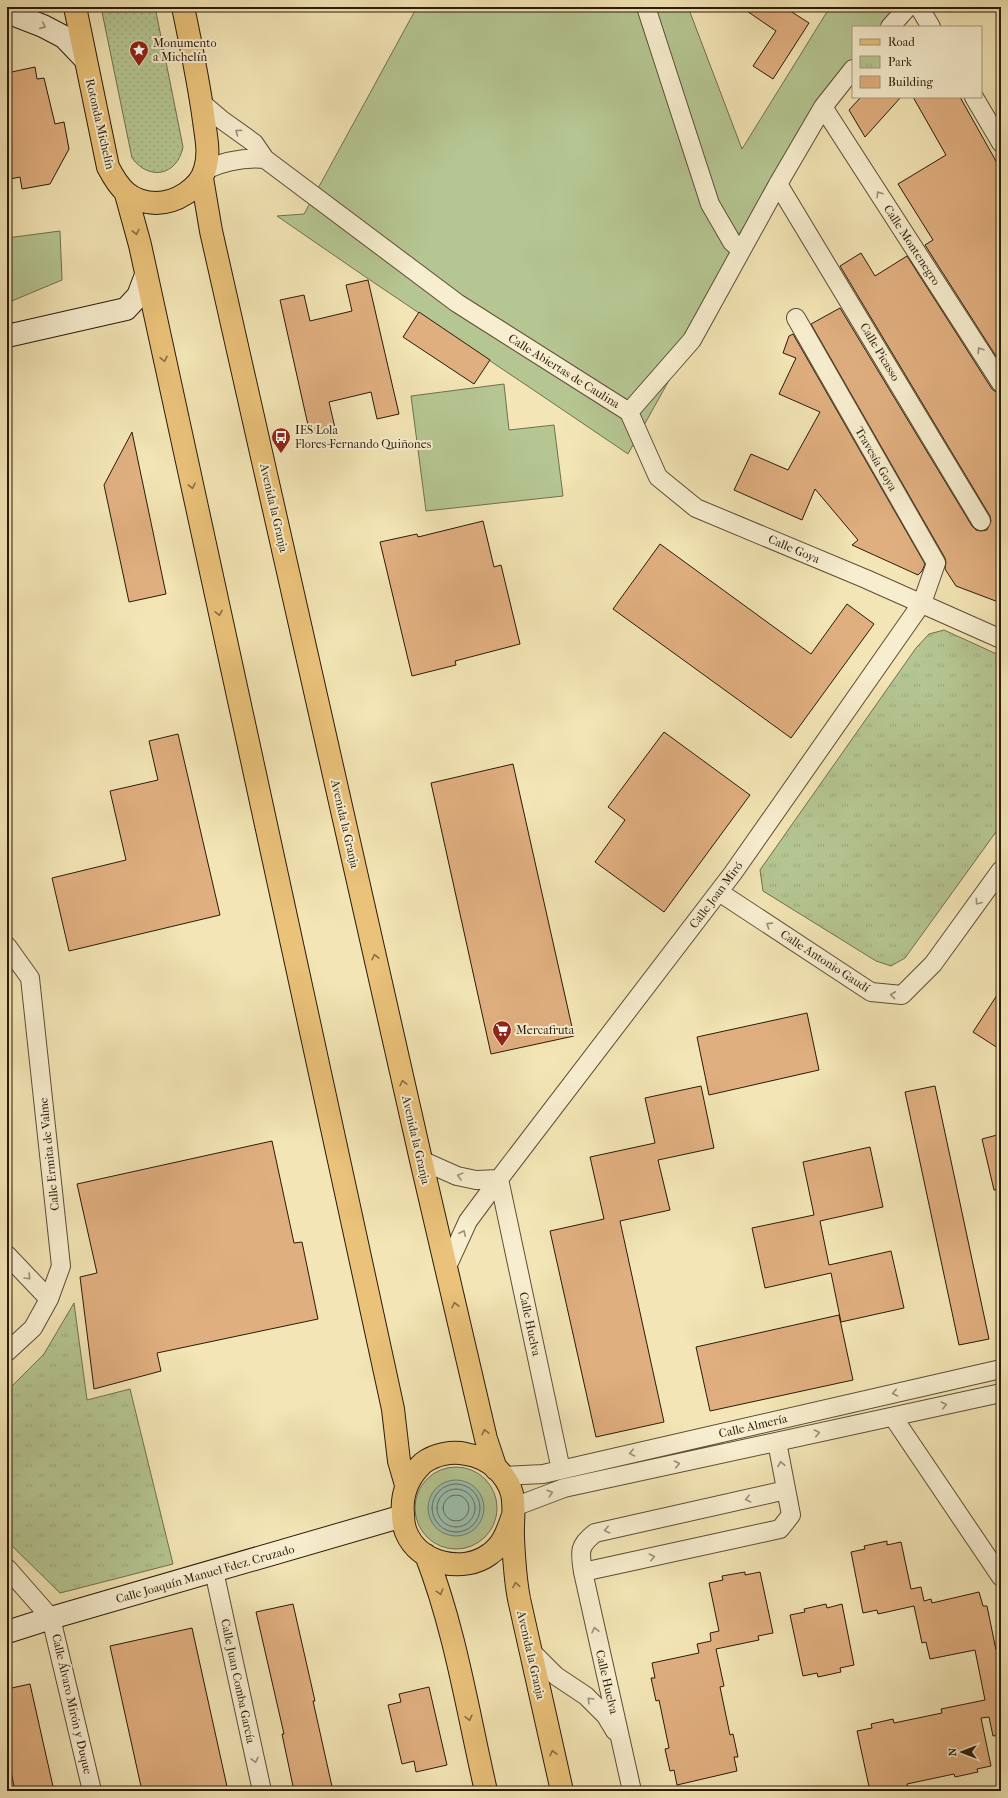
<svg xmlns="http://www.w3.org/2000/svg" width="1008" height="1798" viewBox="0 0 1008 1798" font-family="'IM FELL French Canon',serif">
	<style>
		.grass { fill: #b5c692; stroke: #70704e }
		.park { fill: url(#park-tufts); stroke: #70704e }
		.garden { fill: url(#garden-dots); stroke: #70704e }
		.water { fill: #9bbfae; stroke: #6e7d6c }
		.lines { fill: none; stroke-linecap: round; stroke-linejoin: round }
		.shore { stroke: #636c5c; stroke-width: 1 }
		.building { fill: #e0af80; stroke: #2b1a0a }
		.street-casing { stroke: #5d4d35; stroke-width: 20 }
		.secondary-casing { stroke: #2b1a0a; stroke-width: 24 }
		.primary-casing { stroke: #2b1a0a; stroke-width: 24 }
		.street { stroke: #f7eecf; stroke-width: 18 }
		.secondary { stroke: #f7eecf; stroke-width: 22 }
		.primary { stroke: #eac27a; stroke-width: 22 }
		.oneway { stroke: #9b8f76 }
		.oneway2 { stroke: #8a6e42 }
		.labels { text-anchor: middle; stroke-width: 4; stroke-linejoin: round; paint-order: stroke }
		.poi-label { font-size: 12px; fill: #2b1a0a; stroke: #f7eecf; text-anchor: start }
		.street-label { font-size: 12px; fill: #2b1a0a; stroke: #f7eecf }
	</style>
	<defs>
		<pattern id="park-tufts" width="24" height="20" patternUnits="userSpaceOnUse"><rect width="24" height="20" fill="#b5c692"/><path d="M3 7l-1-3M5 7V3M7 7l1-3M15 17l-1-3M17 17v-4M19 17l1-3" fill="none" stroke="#9caa7d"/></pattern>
		<pattern id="garden-dots" width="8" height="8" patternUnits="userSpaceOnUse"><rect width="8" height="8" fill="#b5c692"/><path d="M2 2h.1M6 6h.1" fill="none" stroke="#9caa7d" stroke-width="1.8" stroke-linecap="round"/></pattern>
	</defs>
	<rect width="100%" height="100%" fill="#f3e5b5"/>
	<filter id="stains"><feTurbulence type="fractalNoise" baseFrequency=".005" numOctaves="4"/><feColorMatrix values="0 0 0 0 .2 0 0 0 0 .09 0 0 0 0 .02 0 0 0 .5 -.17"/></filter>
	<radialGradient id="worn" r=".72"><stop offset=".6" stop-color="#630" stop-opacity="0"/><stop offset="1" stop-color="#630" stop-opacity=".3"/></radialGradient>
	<path class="grass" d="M417 7H688L742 149 830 7H903L885 27H853V63L838 80 732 245 712 303 628 454C511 374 393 297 277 216L304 214Z
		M60 231 62 280 7 303V238Z
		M504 384 509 430 554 425 563 496 426 511 411 396Z
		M415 1508a41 41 0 1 1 82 0a41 41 0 1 1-82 0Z"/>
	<path class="park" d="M944 630 1001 656V825L905 958 891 966 876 961 763 891 760 870 916 648 929 634Z
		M74 1303 87 1400 130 1389 173 1564 60 1593 7 1541V1391L44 1354Z"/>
	<path class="garden" d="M101 7H155L183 147C177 176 149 181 132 158Z"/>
	<path class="water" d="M428 1508a28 28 0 1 1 56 0a28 28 0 1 1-56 0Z"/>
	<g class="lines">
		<path class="shore" d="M432 1508a24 24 0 1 1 48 0a24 24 0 1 1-48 0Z
			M437 1508a19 19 0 1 1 38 0a19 19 0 1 1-38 0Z
			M443 1508a13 13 0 1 1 26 0a13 13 0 1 1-26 0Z"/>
	</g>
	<path class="building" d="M741 7H784L809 23 773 79 753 66 776 31Z
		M35 67 37 79 44 78 55 124 64 122 69 149 50 184 22 189 20 177 10 179 7 163V73Z
		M861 97H901L865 137 849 110Z
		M913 97H960L1001 170V364L925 245 933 240 898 184 946 155Z
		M861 253 875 276 907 256 992 389 996 392 1001 393V603L956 586 945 569 946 562 945 558 811 324 840 308 972 526 976 530 981 531 987 530 991 521 990 516 840 266Z
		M368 280 399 414 377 419 371 392 329 402 335 428 310 434 280 300 304 295 310 321 352 311 346 285Z
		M419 312 490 360 474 384 403 337Z
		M793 334 925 564 922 571 918 575 852 545 858 540 815 489 802 520 734 490 751 454 788 470 820 412 779 394 796 358 783 353 789 336Z
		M132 432 166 594 129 602 104 485Z
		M483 521 494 567 501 565 520 644 455 661 456 665 412 676 380 542 417 534 418 537Z
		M660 544 811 654 847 604 874 624 791 738 613 609Z
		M664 732 750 795 664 912 595 862 625 820 608 807Z
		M178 734 220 915 69 951 52 878 126 860 110 791 158 780 149 741Z
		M513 764 574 1036 491 1054 431 783Z
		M1001 989V1050L973 1032Z
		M807 1013 819 1070 709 1095 697 1037Z
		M701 1086 714 1148 658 1160 670 1210 620 1221 664 1422 596 1437 550 1231 604 1219 590 1157 655 1143 645 1098Z
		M935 1086 989 1339 959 1345 905 1092Z
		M1001 1134V1189L994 1190 982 1139Z
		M272 1141 294 1243 302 1242 318 1319 157 1353 161 1371 94 1389 80 1277 97 1273 77 1184Z
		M870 1147 883 1207 820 1221 829 1265 891 1251 904 1308 841 1322 831 1273 765 1288 752 1228 814 1215 803 1162Z
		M839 1315 853 1380 710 1411 696 1347Z
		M887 1541V1545L901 1542 911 1589 921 1587 924 1601 931 1599 932 1603 979 1592 983 1606H987L996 1650 1001 1649V1735L993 1736 989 1717 981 1718 991 1766 977 1769 978 1772 955 1777 954 1774 907 1784 908 1787 890 1791H870L857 1731 872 1728 871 1724 893 1719 894 1723 942 1713 941 1709 985 1700 975 1650 930 1659 926 1642 922 1643 914 1606 878 1614 877 1610 863 1613 851 1552 865 1549 864 1546Z
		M745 1572V1575L760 1572 773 1633 758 1636 759 1640 716 1649 724 1686 720 1687 730 1735 733 1734 738 1757H734L737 1771 677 1785 674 1770 670 1771 665 1749 669 1748 659 1700 656 1701 651 1678H655L652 1663 699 1653 697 1644 711 1641 710 1633 719 1631 709 1583 723 1580 722 1576Z
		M293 1604 315 1701H313L333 1791H294L282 1734H284L256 1612Z
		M826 1604 827 1608 842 1604 854 1665 840 1668 841 1672 818 1677 817 1673 803 1676 790 1615 805 1612 804 1609Z
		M192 1628 228 1791H142L110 1646Z
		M30 1684 54 1791H15L7 1752V1689Z
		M429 1687 447 1765 416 1772 414 1761 402 1764 388 1705 401 1702 399 1694Z"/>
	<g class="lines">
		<g class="street-casing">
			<path id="street" d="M646 7 710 204 732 242 741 250
				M919 7 931 27
				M890 27 908 7
				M974 97 1001 143
				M202 103 222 120 254 143 265 159 457 303 629 412 692 340 778 184 823 107 853 69
				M823 107 1001 383
				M205 170C225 161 243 157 265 159
				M778 184 981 521
				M629 412 658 477 696 508 866 579 1001 639
				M719 892 871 992 902 995 933 964 1001 870
				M7 946 30 978 61 1266 49 1299 33 1328 7 1352
				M421 1160 457 1176 476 1180 499 1179
				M499 1179 561 1470
				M7 1255 49 1299
				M446 1269 468 1221 499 1179 733 873 922 603 936 563 796 318
				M893 1417 1001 1577
				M504 1476 543 1474 1001 1369
				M514 1507 564 1488 1001 1393
				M7 1568 51 1618 92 1791
				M214 1571 262 1791
				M583 1572C580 1552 578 1546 595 1533L786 1490
				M530 1650 556 1676 586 1696 606 1716 615 1731
				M632 1791 583 1572 780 1529 791 1515 777 1442"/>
		</g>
		<g class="secondary-casing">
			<path id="secondary" d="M7 12 43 26 64 37 85 59
				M126 309 138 296 146 275
				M7 336 126 309
				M7 1632 51 1618 403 1516"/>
		</g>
		<g class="primary-casing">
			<path id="primary" d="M75 7 108 167C119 188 129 202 156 203 175 203 200 189 205 169 210 153 206 137 204 121 199 83 191 45 183 7
				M202 178 211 231 421 1160 486 1439 496 1469
				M126 194 140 245 393 1409 399 1461 406 1485
				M512 1518C507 1532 503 1545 490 1554 463 1574 419 1564 406 1532 404 1527 403 1519 403 1514 401 1493 408 1477 423 1463 435 1454 452 1451 466 1454 478 1456 487 1460 496 1468 520 1491 512 1509 513 1538 514 1559 515 1578 519 1599L562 1791
				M426 1555C455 1629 468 1713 486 1791"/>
		</g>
		<use href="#street" class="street"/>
		<use href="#secondary" class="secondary"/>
		<use href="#primary" class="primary"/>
	</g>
	<defs><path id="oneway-chevron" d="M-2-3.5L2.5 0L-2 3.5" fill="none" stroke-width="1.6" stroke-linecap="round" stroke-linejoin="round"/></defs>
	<g class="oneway">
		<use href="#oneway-chevron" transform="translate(43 26) rotate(24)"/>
		<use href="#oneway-chevron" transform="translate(238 132) rotate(-144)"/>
		<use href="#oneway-chevron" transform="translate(879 194) rotate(-123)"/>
		<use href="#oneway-chevron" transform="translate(980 350) rotate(-123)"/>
		<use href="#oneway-chevron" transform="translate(978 902) rotate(126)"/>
		<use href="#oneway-chevron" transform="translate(769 925) rotate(-147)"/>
		<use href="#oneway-chevron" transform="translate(893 995) rotate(-174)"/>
		<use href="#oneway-chevron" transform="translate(460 1176) rotate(-165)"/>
		<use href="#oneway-chevron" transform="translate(463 1233) rotate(-65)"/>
		<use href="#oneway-chevron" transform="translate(28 1277) rotate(46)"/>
		<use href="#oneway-chevron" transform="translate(895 1393) rotate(167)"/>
		<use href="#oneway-chevron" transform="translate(944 1405) rotate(-13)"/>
		<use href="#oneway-chevron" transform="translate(817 1433) rotate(-12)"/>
		<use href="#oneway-chevron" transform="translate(632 1453) rotate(167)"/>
		<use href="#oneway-chevron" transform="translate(677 1464) rotate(-12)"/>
		<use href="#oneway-chevron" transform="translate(781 1464) rotate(-100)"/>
		<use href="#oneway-chevron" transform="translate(550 1493) rotate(-18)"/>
		<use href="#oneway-chevron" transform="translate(748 1499) rotate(167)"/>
		<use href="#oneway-chevron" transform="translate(607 1530) rotate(167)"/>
		<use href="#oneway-chevron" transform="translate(652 1557) rotate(-13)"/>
		<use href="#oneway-chevron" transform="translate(595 1630) rotate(-103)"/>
		<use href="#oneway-chevron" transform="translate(590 1700) rotate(-135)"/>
		<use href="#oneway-chevron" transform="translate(255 1760) rotate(78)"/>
	</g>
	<g class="oneway2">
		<use href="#oneway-chevron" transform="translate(136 232) rotate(77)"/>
		<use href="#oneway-chevron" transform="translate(164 359) rotate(78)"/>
		<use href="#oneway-chevron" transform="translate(192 486) rotate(78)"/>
		<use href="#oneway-chevron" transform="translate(219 613) rotate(78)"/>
		<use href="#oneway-chevron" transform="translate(375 957) rotate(-103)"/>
		<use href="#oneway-chevron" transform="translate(403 1083) rotate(-103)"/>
		<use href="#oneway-chevron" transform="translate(455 1305) rotate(-103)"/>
		<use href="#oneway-chevron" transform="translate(485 1432) rotate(-103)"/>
		<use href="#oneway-chevron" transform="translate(516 1585) rotate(-99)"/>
		<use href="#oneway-chevron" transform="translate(440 1592) rotate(73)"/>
		<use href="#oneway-chevron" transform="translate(469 1718) rotate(77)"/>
		<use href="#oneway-chevron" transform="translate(553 1753) rotate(-103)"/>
	</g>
	<defs>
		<g id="sight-pin" transform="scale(1)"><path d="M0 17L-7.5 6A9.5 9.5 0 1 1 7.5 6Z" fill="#8f2418" stroke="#f7eecf"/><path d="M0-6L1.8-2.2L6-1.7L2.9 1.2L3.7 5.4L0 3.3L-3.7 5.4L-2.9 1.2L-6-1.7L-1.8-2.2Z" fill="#fff"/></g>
		<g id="bus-pin" transform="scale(1)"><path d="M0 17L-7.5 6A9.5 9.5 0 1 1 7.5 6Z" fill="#8f2418" stroke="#f7eecf"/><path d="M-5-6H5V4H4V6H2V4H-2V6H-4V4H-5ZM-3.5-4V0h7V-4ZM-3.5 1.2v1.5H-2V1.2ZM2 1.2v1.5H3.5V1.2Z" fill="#fff"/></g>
		<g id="supermarket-pin" transform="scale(1)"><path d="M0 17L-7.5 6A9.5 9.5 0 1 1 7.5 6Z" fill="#8f2418" stroke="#f7eecf"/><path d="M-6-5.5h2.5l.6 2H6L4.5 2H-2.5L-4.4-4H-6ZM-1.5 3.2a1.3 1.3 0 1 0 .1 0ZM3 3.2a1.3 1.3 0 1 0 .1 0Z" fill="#fff"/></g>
	</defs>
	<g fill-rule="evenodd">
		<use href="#sight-pin" x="139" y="50"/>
		<use href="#bus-pin" x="281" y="437"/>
		<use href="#supermarket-pin" x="502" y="1030"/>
	</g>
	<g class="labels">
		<g class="poi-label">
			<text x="153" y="47">Monumento<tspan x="153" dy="14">a Michelín</tspan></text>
			<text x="295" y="434">IES Lola<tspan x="295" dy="14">Flores-Fernando Quiñones</tspan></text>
			<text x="516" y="1034">Mercafruta</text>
		</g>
		<g class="street-label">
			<text transform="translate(100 124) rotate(77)" y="4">Rotonda Michelín</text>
			<text transform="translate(912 245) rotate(57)" y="4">Calle Montenegro</text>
			<text transform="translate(880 352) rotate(59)" y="4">Calle Picasso</text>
			<text transform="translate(564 371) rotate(32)" y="4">Calle Abiertas de Caulina</text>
			<text transform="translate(876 459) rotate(60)" y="4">Travesía Goya</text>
			<text transform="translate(274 508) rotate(77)" y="4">Avenida la Granja</text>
			<text transform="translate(794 549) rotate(23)" y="4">Calle Goya</text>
			<text transform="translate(345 824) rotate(77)" y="4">Avenida la Granja</text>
			<text transform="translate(716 895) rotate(-53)" y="4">Calle Joan Miró</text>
			<text transform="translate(825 961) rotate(33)" y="4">Calle Antonio Gaudí</text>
			<text transform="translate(416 1140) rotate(77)" y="4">Avenida la Granja</text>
			<text transform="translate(49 1154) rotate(-96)" y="4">Calle Ermita de Valme</text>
			<text transform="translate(530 1324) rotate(78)" y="4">Calle Huelva</text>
			<text transform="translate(753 1426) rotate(-13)" y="4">Calle Almería</text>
			<text transform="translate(205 1574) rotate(-16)" y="4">Calle Joaquín Manuel Fdez. Cruzado</text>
			<text transform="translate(531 1655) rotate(77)" y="4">Avenida la Granja</text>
			<text transform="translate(238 1681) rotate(78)" y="4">Calle Juan Comba García</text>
			<text transform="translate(607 1682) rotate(77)" y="4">Calle Huelva</text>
			<text transform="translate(72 1704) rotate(77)" y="4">Calle Álvaro Mirón y Duque</text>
		</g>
	</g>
	<rect width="1008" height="1798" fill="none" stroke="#f3e5b5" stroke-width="24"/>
	<rect x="8" y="8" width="992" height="1782" fill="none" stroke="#2b1a0a" stroke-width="2"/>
	<rect x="12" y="12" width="984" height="1774" fill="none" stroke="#2b1a0a"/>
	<rect x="852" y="26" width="130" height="72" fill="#f7eecf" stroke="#a59980"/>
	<rect x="860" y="39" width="20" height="6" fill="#eac27a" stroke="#a59980"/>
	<text x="888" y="46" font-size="12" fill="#2b1a0a">Road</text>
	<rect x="860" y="56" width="20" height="12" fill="url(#park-tufts)" stroke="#a59980"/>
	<text x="888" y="66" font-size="12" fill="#2b1a0a">Park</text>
	<rect x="860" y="76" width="20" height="12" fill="#e0af80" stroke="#a59980"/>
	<text x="888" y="86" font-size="12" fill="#2b1a0a">Building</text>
	<g transform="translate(962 1752) rotate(270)" stroke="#f7eecf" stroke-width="3" paint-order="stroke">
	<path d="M0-3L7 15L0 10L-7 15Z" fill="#2b1a0a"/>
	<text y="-6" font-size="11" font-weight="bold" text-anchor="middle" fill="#2b1a0a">N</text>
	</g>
	<rect width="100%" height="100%" filter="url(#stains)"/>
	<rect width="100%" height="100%" fill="url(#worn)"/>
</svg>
